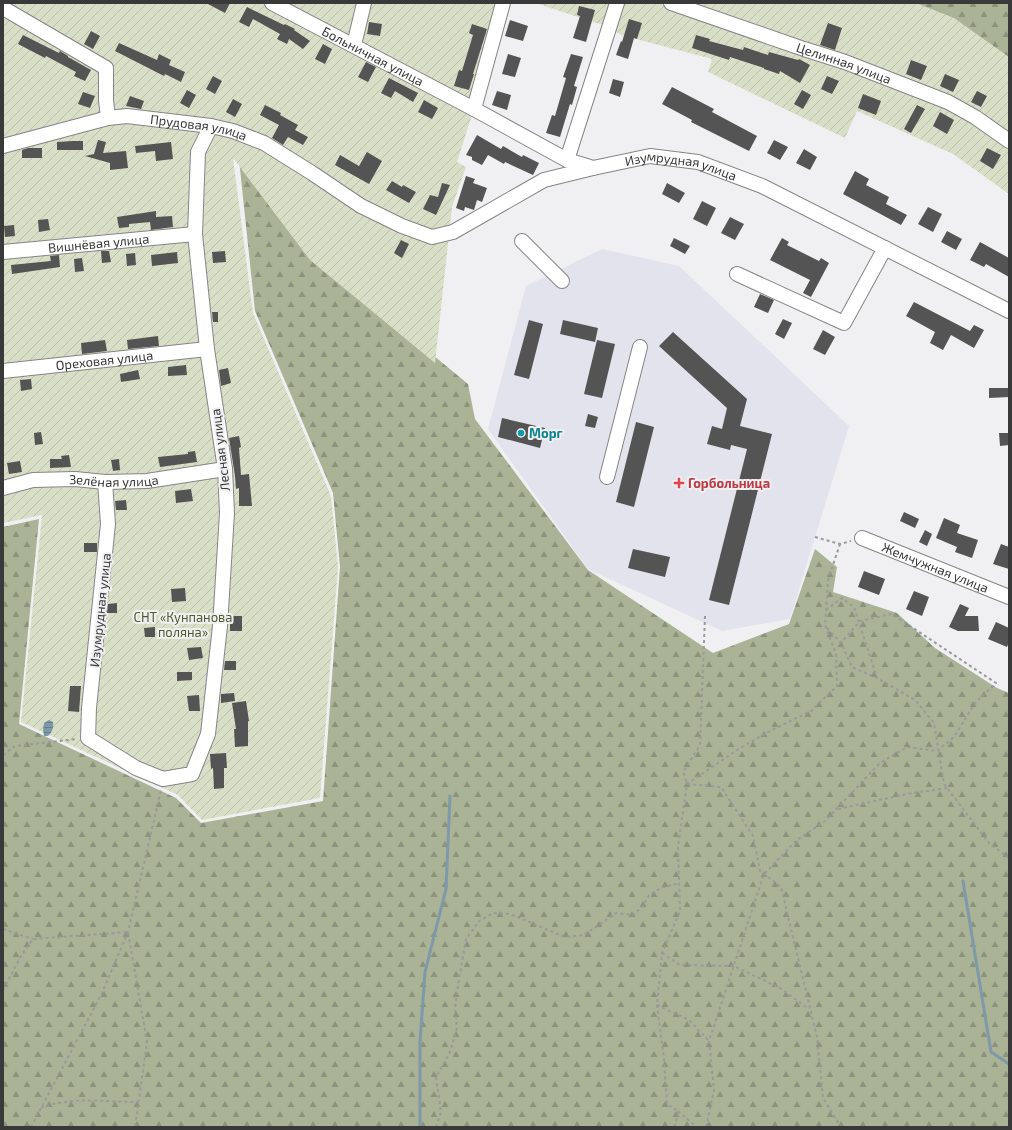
<svg xmlns="http://www.w3.org/2000/svg" width="1012" height="1130" viewBox="0 0 1012 1130" font-family="'Exo 2',sans-serif">
	<style>
		.built { fill: #e2e3ec }
		.forest { fill: url(#forest-firs) }
		.garden { fill: url(#garden-furrows) }
		.water { fill: url(#water-rules) }
		.lines { fill: none; stroke-linecap: round; stroke-linejoin: round }
		.stream { stroke: #7d99aa; stroke-width: 3 }
		.building { fill: #555454 }
		.minor-casing { stroke: #858587; stroke-width: 16 }
		.path { stroke: #99999a; stroke-width: 2; stroke-dasharray: 3 3; stroke-linecap: butt }
		.minor { stroke: #fff; stroke-width: 14 }
		.culture-dot { fill: #0f9aa8; stroke: #f0f0f2; stroke-width: 1.5 }
		.health-dot { fill: #e0444e; stroke: #f0f0f2; stroke-width: 1.5 }
		.labels { text-anchor: middle; stroke-width: 4; stroke-linejoin: round; paint-order: stroke }
		.street-label { font-size: 13px; fill: #393939; stroke: #f0f0f2 }
		.culture-label { font-size: 13px; font-weight: bold; fill: #0d838f; stroke: #f0f0f2; text-anchor: start }
		.health-label { font-size: 13px; font-weight: bold; fill: #be3a42; stroke: #f0f0f2; text-anchor: start }
		.park-label { font-size: 13px; fill: #505c2d; stroke: #f0f0f2 }
	</style>
	<defs>
		<pattern id="forest-firs" width="22" height="20" patternUnits="userSpaceOnUse"><rect width="22" height="20" fill="#abb397"/><path d="M5 1l3.5 6h-7zM16 11l3.5 6h-7z" fill="#8c937c"/></pattern>
		<pattern id="garden-furrows" width="10" height="10" patternUnits="userSpaceOnUse"><rect width="10" height="10" fill="#d8dfc6"/><path d="M-1 1l2-2M0 10L10 0M9 11l2-2" fill="none" stroke="#bac0ab"/></pattern>
		<pattern id="water-rules" width="6" height="5" patternUnits="userSpaceOnUse"><rect width="6" height="5" fill="#7d99aa"/><path d="M0 2.5h6" fill="none" stroke="#677e8b"/></pattern>
	</defs>
	<rect width="100%" height="100%" fill="#f0f0f2"/>
	<path class="built" d="M602 249 679 266 849 426 790 619 722 631 588 569 488 429 526 286Z"/>
	<path class="forest" d="M871 3H1009V75Z
		M238 150 312 255 468 384 475 419 588 570 713 653 789 624 815 549 837 567 833 592 897 613 935 648 997 688 1009 693V1127H3V527L39 519 19 724 176 798 201 823 323 801 340 567 333 493 255 311Z"/>
	<path class="garden" d="M3 3H498L474 109 457 162 466 167 452 207 435 363 310 260 233 158 253 313 331 496 338 567 320 798 202 820 178 795 21 722 42 515 3 523Z
		M535 3H916L954 18 1009 57V194L953 154 857 111 845 138 708 72 712 59 621 35 609 27Z"/>
	<path class="water" d="M49 720 53 722C54 727 52 733 48 736H44L43 730 44 723Z"/>
	<g class="lines">
		<path class="stream" d="M963 881 991 1052 1009 1064
			M420 1127V1042L425 972 446 889 450 796"/>
	</g>
	<path class="building" d="M206 3H230L225 13Z
		M579 6 595 10 586 42 573 38 580 16 577 15Z
		M247 7 284 25 285 24 295 29 294 30 310 41 303 49 289 39 287 44 277 39 280 34 253 19 249 27 239 22Z
		M629 19 642 23 637 39 634 38 628 59 616 55 621 41 622 42Z
		M510 20 528 26 523 41 505 36Z
		M369 22 382 24 380 36 367 34Z
		M828 23 842 28 835 50 820 45Z
		M472 24 487 29 473 74H474L469 90 454 86 459 70 462 71 473 35 469 33Z
		M91 31 100 36 93 49 84 44Z
		M23 35 59 53 60 51 68 56V57L91 70 85 81 74 76 76 72 46 56 45 58 18 44Z
		M696 35 710 39 709 41 743 50 744 47 768 55 769 52 798 60 799 59 810 65 800 83 780 71 779 74 764 69V68L730 57 729 60 692 48Z
		M119 43 157 60 159 54 171 60 169 65 185 72 181 82 165 74 164 76 115 51Z
		M323 44 332 49 325 64 315 59Z
		M508 54 521 58 515 77 502 74Z
		M571 54 583 57 574 86 577 87 572 105 570 104 560 137 546 133 552 115 555 116 566 78 563 77Z
		M911 60 927 66 921 80 906 74Z
		M366 62 376 67 368 82 358 77Z
		M945 74 959 80 953 92 940 86Z
		M213 76 222 81 215 94 206 89Z
		M827 76 839 81 832 94 821 89Z
		M389 78 418 93 413 102 395 91 391 98 381 93Z
		M613 79 624 82 620 97 609 93Z
		M672 87 714 109 712 112 757 136 749 151 691 122 692 120 662 104Z
		M187 90 196 95 189 108 180 103Z
		M802 90 811 95 803 109 794 104Z
		M497 91 511 95 507 110 492 105Z
		M977 91 987 96 981 107 971 102Z
		M83 92 95 96 90 108 78 104Z
		M863 94 881 101 876 115 858 108Z
		M130 96 144 101 141 109 126 106Z
		M233 99 242 104 235 117 226 112Z
		M424 100 438 108 432 119 418 112Z
		M265 105 281 113 280 115 298 125 295 130 308 137 303 145 288 137 283 145 272 138 279 125 260 115Z
		M917 105 925 109 911 133 904 129Z
		M940 112 954 120 947 134 933 126Z
		M477 135 501 149 503 146 522 157 523 155 539 163 533 175 505 162 504 164 488 155 482 165 472 160V157L466 155Z
		M98 140 106 142 103 153 126 151 128 168 110 170V163L85 156 94 154Z
		M774 140 788 147 780 160 767 153Z
		M73 141H83V150H57V142Z
		M171 142 173 159 156 161 155 151 136 153 135 146Z
		M28 148H42V158H22V150Z
		M987 148 1001 155 993 169 980 161Z
		M804 149 817 157 810 170 796 163Z
		M367 152 382 161 369 184 335 165 340 155 359 166Z
		M855 171 869 179 866 185 889 197 886 204 907 215 901 225 843 194Z
		M466 176 475 179 473 183 487 188 482 202 477 200 474 210 465 207 464 211 456 208Z
		M392 181 402 187 403 185 416 192 409 203 386 190Z
		M442 183 450 185 436 215 423 209 430 195 438 197Z
		M667 183 685 193 679 203 662 194Z
		M702 201 716 208 707 226 693 219Z
		M928 207 942 214 933 232 918 224Z
		M156 211V217L172 216 173 227 151 230 150 222 129 224V227L119 228 117 217Z
		M730 217 744 224 735 240 721 233Z
		M48 219 50 230 39 232 38 220Z
		M14 225 15 236 5 237 4 226Z
		M947 231 962 239 956 250 941 242Z
		M674 238 690 246 685 254 670 246Z
		M782 238 789 242 787 245 819 261 821 258 829 263 811 297 803 293 810 280 770 260Z
		M401 240 409 244 402 258 394 253Z
		M980 242 1009 258V277L986 264 984 267 970 260Z
		M101 251H109L111 262 102 263Z
		M225 251 226 262 213 263 212 252Z
		M177 252 178 263 152 266 151 255Z
		M135 253 136 265 127 266 126 254Z
		M59 255 60 267 12 274 11 265 51 261 50 256Z
		M82 258 84 271 75 272 74 259Z
		M760 294 774 300 768 313 754 307Z
		M914 302 970 331 974 325 984 330 974 348 951 335 943 350 930 343 935 332 906 316Z
		M212 312H218V322H213Z
		M783 319 792 323 784 339 775 334Z
		M529 320 543 324 529 379 514 375Z
		M563 320 598 328 595 342 560 334Z
		M823 330 835 337 825 355 813 349Z
		M673 332 747 399 740 426 772 434 729 605 709 600 747 449 731 445 730 450 707 444 712 426 722 429 727 408 659 346Z
		M158 336 159 346 128 349 127 340Z
		M105 340 107 351 82 354 81 343Z
		M597 340 615 344 602 398 584 394Z
		M186 365 187 375 168 376V367Z
		M228 368 231 383 221 386 219 370Z
		M138 370 140 379 121 382 120 374Z
		M31 379 32 389 21 391 20 380Z
		M989 388H1009V397L989 398Z
		M588 414 598 417 595 428 585 426Z
		M502 418 545 428 540 448 498 437Z
		M636 422 654 427 634 507 616 502Z
		M41 432 43 444 35 445 34 433Z
		M999 433H1009V445L1000 446Z
		M239 436 241 447 239 448 241 475 249 474 252 506H239V488L236 489 235 476 229 438Z
		M195 451 197 462 160 467 158 457 188 454V452Z
		M69 455 71 467 50 468V459H62L61 456Z
		M119 459 120 470 113 471 111 460Z
		M20 461 22 472 9 474 7 463Z
		M191 489 193 501 176 503 175 491Z
		M126 500 127 510H116L115 501Z
		M904 512 919 519 915 528 900 521Z
		M944 518 960 525 957 533 978 540 972 558 955 552 957 547 936 538Z
		M925 530 932 534 927 546 919 542Z
		M84 543H97V552H84Z
		M1001 544 1009 547V569L993 564Z
		M633 549 670 557 665 577 628 568Z
		M864 571 885 579 879 595 858 587Z
		M185 588 186 601 172 602 171 589Z
		M914 591 929 597 922 616 906 609Z
		M117 603V613H107L108 604Z
		M960 604 969 608 965 616H978L979 631H958L949 627Z
		M230 616H242V631H230Z
		M996 622 1009 628V642L1007 647 988 639Z
		M155 627V637H145L144 628Z
		M201 647 203 658 189 660 187 648Z
		M225 661H236V670H224Z
		M177 672H192V680L177 681Z
		M70 686H81L79 712 68 711Z
		M234 693 235 701 221 703V694Z
		M199 695 200 711H189L187 696Z
		M246 701 249 721H248V746L235 747 234 729H236L232 703Z
		M226 753 227 768H224V788L214 789 213 768 211 769 210 754Z"/>
	<g class="lines">
		<g class="minor-casing">
			<g id="minor">
				<path id="s1" d="M272 3 474 109 567 160 593 168"/>
				<path id="s2" d="M671 3 804 49 845 62 948 102 975 117 1009 141"/>
				<path id="s3" d="M3 8 106 68V100L108 118 127 116 211 126 233 131 264 143 312 173 361 206 402 226 432 237 453 232 544 180 593 168 650 156 698 162 762 186 1009 311"/>
				<path d="M354 45 364 3"/>
				<path d="M474 109 503 3"/>
				<path d="M3 146 108 118"/>
				<path d="M567 160 617 3"/>
				<path d="M522 241 562 281"/>
				<path id="s4" d="M3 252 195 234"/>
				<path d="M737 274 844 323 885 248"/>
				<path id="s5" d="M3 371 207 349"/>
				<path d="M607 477 640 347"/>
				<path d="M105 482 108 524 89 708 88 738 136 768 163 779 192 774 208 734 220 626 227 513 225 469 207 349 195 234 198 152 211 126"/>
				<path id="s6" d="M3 488 33 480 75 479 105 482 147 481 225 469"/>
				<path id="s7" d="M862 538 1009 597"/>
			</g>
		</g>
		<path class="path" d="M815 537 840 544 851 541
			M826 610 842 598 854 607 877 678
			M705 616 700 745 683 772 687 784 721 787 753 836 760 871 781 887 817 1037 823 1098 841 1127
			M827 628 841 643 852 667 877 678 915 700 934 723 944 784 989 843 1009 858
			M3 755 15 746 77 739
			M838 809 907 794 947 788
			M3 929 33 939
			M662 953 680 965 734 966 780 988 809 1009
			M3 990 21 956 33 939 128 932 147 1042 135 1127
			M657 1005 689 1020 709 1041
			M41 1108C70 1096 107 1102 138 1102
			M678 1111 693 1124 694 1127
			M31 1127 102 993 128 932 161 790
			M436 1127 441 1112 436 1077 450 1052 457 1028 455 1008 457 991 466 939 479 921 493 913 510 914 565 937 584 935 616 913 633 915 643 906 649 895 661 888 679 883
			M675 1127 678 1111 667 1104 664 1059 657 1005 662 953 680 911 678 847 687 784 740 748 770 731 811 711 837 686 836 654 825 625 828 580 840 544
			M706 1127 714 1090 709 1041 764 874 797 840 825 821 880 763 907 747 937 751 954 737 975 703 996 683 892 614 860 621 841 643"/>
		<use href="#minor" class="minor"/>
	</g>
	<circle class="culture-dot" cx="521" cy="433" r="4"/>
	<path class="health-dot" d="M677 477h4v4h4v4h-4v4h-4v-4h-4v-4h4z"/>
	<g class="labels">
		<g class="street-label">
			<text dy="5" stroke="none"><textPath href="#s1" startOffset="114">Больничная улица</textPath></text>
			<text dy="5" stroke="none"><textPath href="#s2" startOffset="183">Целинная улица</textPath></text>
			<text dy="5" stroke="none"><textPath href="#s3" startOffset="261">Прудовая улица</textPath></text>
			<text dy="5" stroke="none"><textPath href="#s3" startOffset="789">Изумрудная улица</textPath></text>
			<text dy="5" stroke="none"><textPath href="#s4" startOffset="96">Вишнёвая улица</textPath></text>
			<text dy="5" stroke="none"><textPath href="#s5" startOffset="102">Ореховая улица</textPath></text>
			<text transform="translate(220 450) rotate(-97)" y="5">Лесная улица</text>
			<text dy="5" stroke="none"><textPath href="#s6" startOffset="112">Зелёная улица</textPath></text>
			<text dy="5" stroke="none"><textPath href="#s7" startOffset="79">Жемчужная улица</textPath></text>
			<text transform="translate(100 610) rotate(-84)" y="5">Изумрудная улица</text>
		</g>
		<g class="culture-label">
			<text x="529" y="438">Морг</text>
		</g>
		<g class="health-label">
			<text x="688" y="488">Горбольница</text>
		</g>
		<g class="park-label">
			<text x="183" y="622">СНТ «Кунпанова<tspan x="183" dy="15">поляна»</tspan></text>
		</g>
	</g>
	<rect width="1012" height="1130" fill="none" stroke="#393939" stroke-width="8"/>
</svg>
